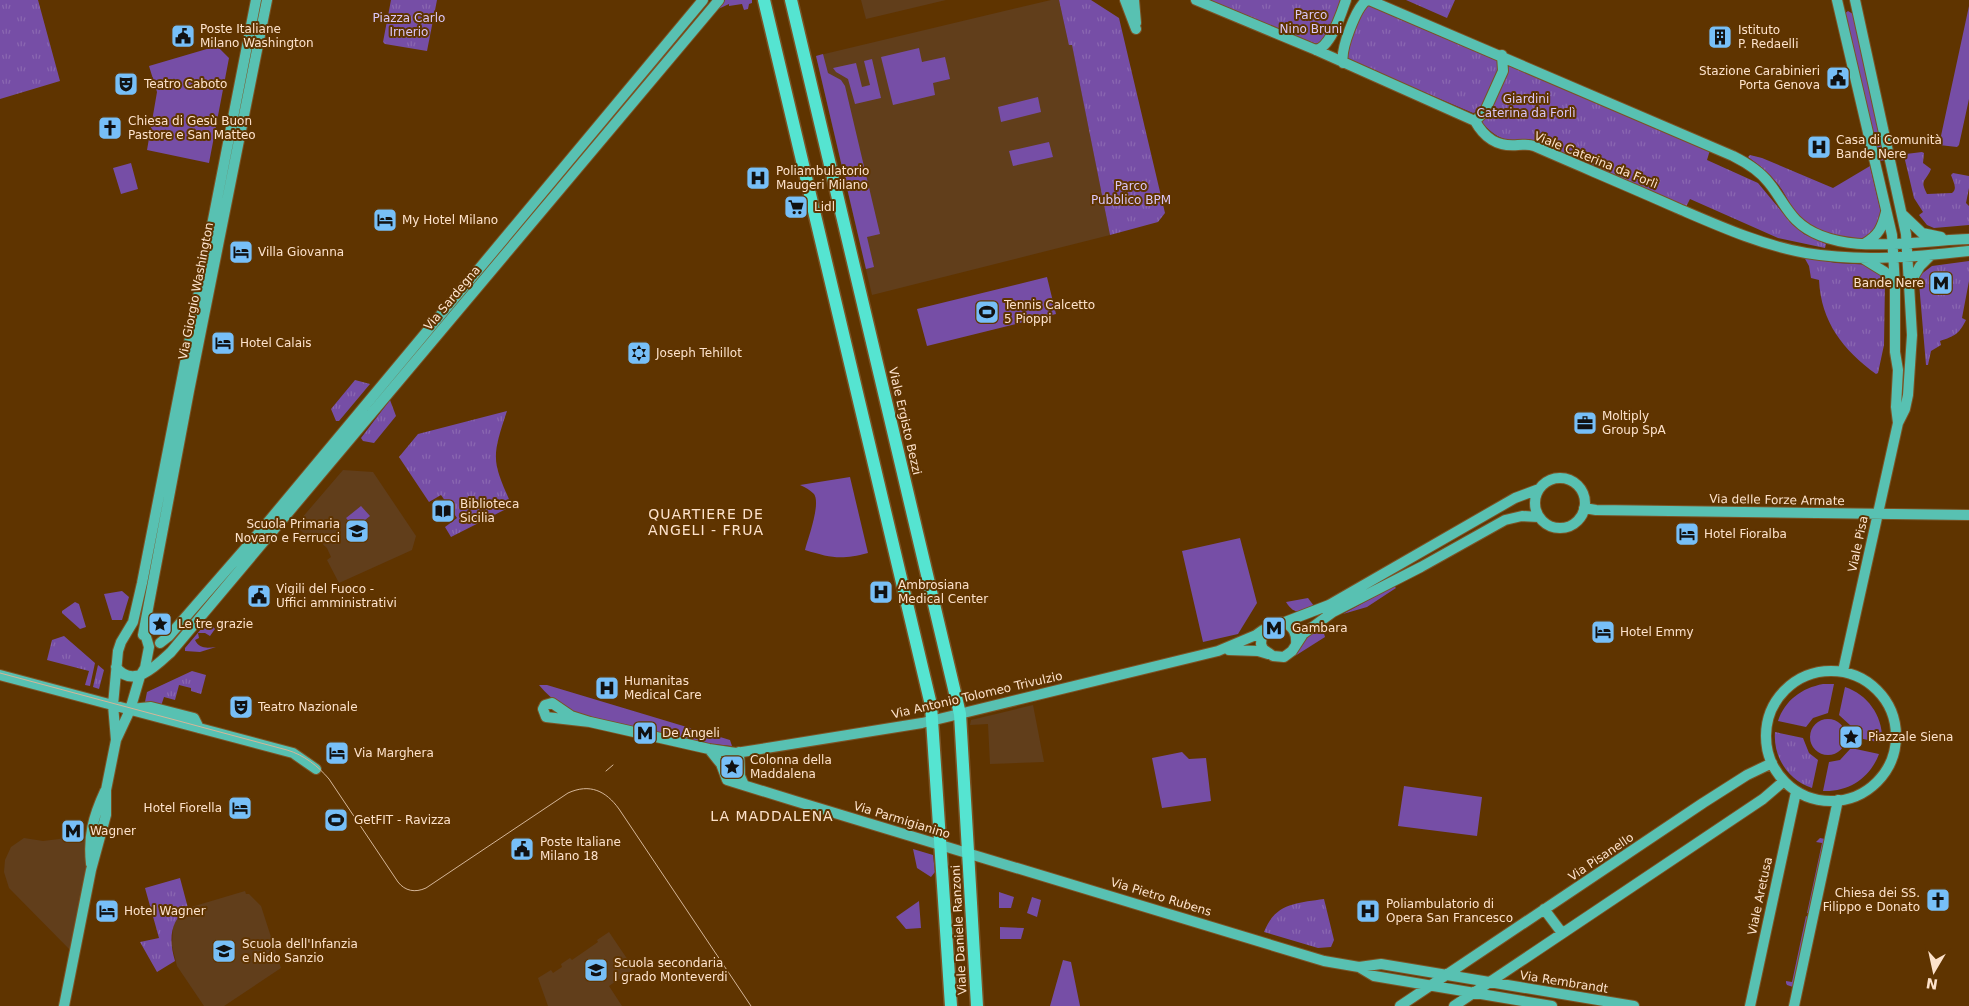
<svg xmlns="http://www.w3.org/2000/svg" width="1969" height="1006" viewBox="0 0 1969 1006" font-family="'DejaVu Sans',sans-serif">
	<style>
		.built { fill: #613e1b }
		.green { fill: #764ea6 }
		.park { fill: url(#park-tufts) }
		.lines { fill: none; stroke-linecap: round; stroke-linejoin: round }
		.secondary-casing { stroke: #7b5325; stroke-width: 12 }
		.primary-casing { stroke: #7b5325; stroke-width: 15 }
		.secondary { stroke: #58c1b2; stroke-width: 10 }
		.primary { stroke: #55e4d1; stroke-width: 12 }
		.tram { stroke: #d5b698; stroke-width: 1 }
		.labels { text-anchor: middle; stroke-width: 4; stroke-linejoin: round; paint-order: stroke }
		.park-label { font-size: 12px; fill: #dac6f7; stroke: #5f3400 }
		.poi-label { font-size: 12px; fill: #fde2cb; stroke: #5f3400; text-anchor: start }
		.street-label { font-size: 12px; fill: #fde2cb; stroke: #5f3400 }
		.neighbourhood-label { font-size: 14px; letter-spacing: 1px; fill: #fde2cb; stroke: #5f3400 }
	</style>
	<defs>
		<pattern id="park-tufts" width="24" height="20" patternUnits="userSpaceOnUse" patternTransform="scale(1.25)"><rect width="24" height="20" fill="#764ea6"/><path d="M3 7l-1-3M5 7V3M7 7l1-3M15 17l-1-3M17 17v-4M19 17l1-3" fill="none" stroke="#8a67b1"/></pattern>
	</defs>
	<rect width="100%" height="100%" fill="#5f3400"/>
	<path class="built" d="M861 0H946L866 19Z
		M1051 0H1059L1068 41 1072 44 1110 235 872 295 816 56Z
		M343 470 373 472 416 536 412 550 339 583 327 560 331 557 327 548 317 539 314 542 295 526Z
		M1033 705 1044 762 990 764 988 724 970 725 971 720Z
		M104 826 74 954 9 888 4 872 5 860 11 847 24 838 43 841 59 839 77 835Z
		M245 891 246 894H249L261 906 281 968 224 1006H204L177 966 172 946 173 926 177 917 188 908Z
		M609 932 634 969 609 986 622 1006H548L538 978 551 970 553 973 562 967 561 964 570 958 572 960 598 942 597 940Z"/>
	<path class="green" d="M725 0H752V3L749 4 748 9 744 10 742 4 729 6V4L716 10Z
		M1969 6V99L1959 145 1957 147 1939 145Z
		M1848 11 1853 14 1886 160 1879 161 1844 14Z
		M217 46 229 58 209 163 147 150 157 92 149 66Z
		M919 48 922 62 945 57 950 79 933 83 935 95 893 105 881 57Z
		M823 54 828 73 841 80 845 86 880 234 867 237 874 267 866 269 816 56Z
		M872 59 881 98 855 104 848 79 836 72 833 68 856 63 862 87 870 85 864 61Z
		M1038 97 1041 112 1001 122 998 107Z
		M1049 142 1053 157 1013 166 1009 151Z
		M131 163 138 189 121 194 113 168Z
		M1047 277 1056 314 927 346 917 309Z
		M850 477 868 553C841 560 831 558 805 550 808 538 821 504 814 494 810 490 805 487 800 485Z
		M361 506 370 516 355 528 346 518Z
		M1240 538 1257 603 1238 634 1203 642 1182 551Z
		M1394 586 1396 588 1367 607 1343 614Z
		M122 591 129 597 122 620H112L104 594Z
		M1308 598 1314 606C1301 612 1295 616 1286 602Z
		M75 602 79 604 86 627 80 629 62 613V611Z
		M207 622H209L215 629 210 636 205 633H198L199 638 195 640C199 649 207 648 216 647L200 652 185 651V648Z
		M1321 624 1325 637 1295 656 1302 639Z
		M1823 684H1834L1828 713 1813 718 1806 727 1778 721C1785 700 1802 688 1823 684Z
		M539 685H547L730 740 732 746 712 744 588 718C568 710 553 702 539 685Z
		M1845 687C1869 695 1884 718 1882 743L1854 737 1851 726 1839 715Z
		M1810 737a18 18 0 1 1 36 0a18 18 0 1 1-36 0Z
		M1851 748 1879 754C1870 778 1849 792 1823 791L1829 762 1840 760Z
		M1182 752 1189 759 1206 758 1211 801 1162 808 1152 758Z
		M1404 786 1482 797 1477 836 1398 826Z
		M1820 838 1825 839 1809 913H1807L1822 843 1816 842Z
		M913 849 933 855 935 872 931 877 917 868Z
		M999 892 1014 897 1011 908H999Z
		M1032 897 1041 900 1037 917 1027 913Z
		M919 901 921 928 906 929 896 917Z
		M1806 916 1808 917 1793 987 1787 985 1786 983V981L1792 982Z
		M1000 927 1024 928 1021 939H1000Z
		M1063 960 1071 962 1080 1006H1050Z"/>
	<path class="park" d="M0 0H38L60 81 0 99Z
		M391 0H437L427 51 385 44 383 42Z
		M1059 0H1091L1119 18 1165 213 1158 222 1110 235 1072 45H1069L1068 41Z
		M1209 0H1344L1324 43 1316 46Z
		M1406 0H1455L1447 18Z
		M1371 4 1496 57 1500 65 1481 111 1473 113 1348 60 1345 55 1363 8Z
		M1511 65 1710 150 1707 160 1758 183 1792 224 1804 234 1826 244 1825 248 1778 238 1690 199 1686 207 1529 139C1507 144 1496 138 1481 122L1507 68Z
		M1922 152 1924 153 1923 163 1931 169C1926 182 1919 179 1927 194L1952 193C1958 189 1953 181 1951 175L1953 173 1969 176V188L1966 203 1969 206V225L1934 228 1927 225 1919 215 1923 212 1914 198 1904 156 1906 154Z
		M1750 155 1762 158 1833 188 1870 166 1883 221 1868 238C1839 240 1809 231 1792 207 1787 199 1783 190 1777 183 1769 173 1759 165 1748 157Z
		M1804 257 1836 263 1873 265 1885 282 1884 345 1878 373 1876 374C1843 350 1821 322 1819 280L1811 278 1809 266Z
		M1969 261V281L1962 318 1966 320C1959 334 1955 336 1940 341L1941 345 1931 351 1928 365H1926L1919 283 1920 275 1932 266Z
		M355 380 370 384 339 421H336L331 409Z
		M390 400 396 416 374 443 363 441 361 438Z
		M507 411C491 459 492 461 512 506L451 537 445 527 457 518 441 495 429 502 399 457 418 434Z
		M64 636 95 663 90 686 85 685 89 671 47 660 52 640Z
		M98 665 104 670 99 689 93 687Z
		M192 671 206 675 201 694 191 691V688L179 685 175 700 164 697 161 706 145 702 147 692Z
		M1775 732 1803 738 1809 753 1818 760 1812 788C1788 780 1773 757 1775 732Z
		M180 878 188 908C169 921 169 941 175 961L157 972 140 942 159 938 145 888Z
		M1324 899 1334 940 1331 947 1318 948 1264 932C1275 903 1297 903 1324 899Z"/>
	<g class="lines">
		<g class="secondary-casing">
			<path id="secondary" d="M1125 0 1136 29
				M1134 0 1136 23
				M1196 0 1316 50 1475 121C1485 139 1498 147 1518 145 1524 145 1529 144 1534 146 1582 167 1630 187 1677 208 1719 226 1761 245 1806 253 1860 262 1915 257 1969 251
				M1369 0 1733 156C1747 163 1760 171 1769 183 1779 195 1785 209 1796 220 1835 259 1918 240 1969 239
				M1837 0 1892 235 1895 285V352L1898 370 1896 407 1898 423
				M1316 50C1331 47 1341 14 1346 0
				M1343 63C1340 50 1356 7 1367 0
				M1475 121 1485 111 1503 71 1502 55
				M1903 215 1922 233 1941 237
				M1864 244C1879 235 1882 228 1886 212
				M1864 259 1885 272 1895 284
				M1910 283 1920 266 1931 255
				M1535 503a25 25 0 1 1 50 0a25 25 0 1 1-50 0Z
				M1584 508 1596 510 1969 515
				M1539 517 1522 516 1505 520 1421 567 1333 612 1303 634 1292 651 1284 657 1273 656 1263 649 1261 644 1262 633 1271 623 1285 622 1329 605 1515 498 1539 489
				M1285 622C1293 628 1297 633 1296 644
				M143 635 189 391 267 0
				M160 643 169 636 263 528 703 0
				M1229 650 1258 651 1268 654
				M116 667C133 690 157 665 171 652L719 0
				M1766 736a65 65 0 1 1 130 0a65 65 0 1 1-130 0Z
				M1843 671 1898 423 1905 409 1908 395 1912 335 1906 234 1855 0
				M0 675 293 753 316 769
				M131 709 151 707 194 718 199 728
				M590 722 571 716 552 703 545 705 543 709 546 717 590 722 709 749 736 753 922 723 947 717 1218 651 1256 635 1263 630
				M116 740 113 705 118 651 121 642 133 622 142 583 256 0
				M709 749 721 764 727 780 795 801 1324 961 1359 967 1374 976 1552 1006
				M739 752 740 776 744 785
				M91 864C88 836 93 817 105 791
				M1544 909 1562 933
				M1359 967 1381 964 1634 1006
				M64 1006 91 870 106 815V790L116 740 130 710 140 676 145 668 149 647 146 637
				M1400 1006 1703 803 1747 775 1772 763
				M1454 1006 1763 799 1784 781
				M1750 1006 1796 792
				M1794 1006 1838 800"/>
		</g>
		<g class="primary-casing">
			<path id="primary" d="M764 0 931 705 951 1006
				M791 0 960 714 977 1006"/>
		</g>
		<use href="#secondary" class="secondary"/>
		<use href="#primary" class="primary"/>
		<path class="tram" d="M0 673 287 750C304 755 318 766 329 779L398 882C405 891 415 893 426 888L568 793C590 783 606 791 619 809L751 1006
			M606 771 613 765"/>
	</g>
	<defs>
		<g id="civic-square" transform="scale(1.25)"><rect x="-9" y="-9" width="18" height="18" rx="4" fill="#77bff7" stroke="#5f3400"/><path d="M-.6-6.5H3V-4.5H.6V-3L4-1V1h2V6H-6V1h2V-1L-.6-3ZM-1.2 2.5V6h2.4V2.5Z" fill="#111"/></g>
		<g id="building-square" transform="scale(1.25)"><rect x="-9" y="-9" width="18" height="18" rx="4" fill="#77bff7" stroke="#5f3400"/><path d="M-4-6H4V6H1V3H-1V6H-4ZM-2.5-4.3h1.7v1.8h-1.7ZM.8-4.3h1.7v1.8H.8ZM-2.5-1h1.7V.8h-1.7ZM.8-1h1.7V.8H.8Z" fill="#111"/></g>
		<g id="theatre-square" transform="scale(1.25)"><rect x="-9" y="-9" width="18" height="18" rx="4" fill="#77bff7" stroke="#5f3400"/><path d="M-5-5.5Q0-4 5-5.5V0Q5 5 0 6Q-5 5-5 0ZM-3.3-2.5H-1v1.5H-3.3ZM1-2.5H3.3v1.5H1ZM-2.8 1Q0 5.5 2.8 1Z" fill="#111"/></g>
		<g id="church-square" transform="scale(1.25)"><rect x="-9" y="-9" width="18" height="18" rx="4" fill="#77bff7" stroke="#5f3400"/><path d="M-1.2-6h2.4v3.5h3.3v2.4h-3.3V6h-2.4V-.1h-3.3v-2.4h3.3Z" fill="#111"/></g>
		<g id="hospital-square" transform="scale(1.25)"><rect x="-9" y="-9" width="18" height="18" rx="4" fill="#77bff7" stroke="#5f3400"/><path d="M-5-5h3v3.5h4V-5h3V5h-3V1.5h-4V5h-3Z" fill="#111"/></g>
		<g id="supermarket-square" transform="scale(1.25)"><rect x="-9" y="-9" width="18" height="18" rx="4" fill="#77bff7" stroke="#5f3400"/><path d="M-6-5.5h2.5l.6 2H6L4.5 2H-2.5L-4.4-4H-6ZM-1.5 3.2a1.3 1.3 0 1 0 .1 0ZM3 3.2a1.3 1.3 0 1 0 .1 0Z" fill="#111"/></g>
		<g id="hotel-square" transform="scale(1.25)"><rect x="-9" y="-9" width="18" height="18" rx="4" fill="#77bff7" stroke="#5f3400"/><path d="M-6-4.5h1.5V1H6V5H4.5V3h-9V5H-6ZM-4 0a1.8 1.8 0 1 1 3.6 0ZM.5 0V-2.5h3Q6-2.5 6 0Z" fill="#111"/></g>
		<g id="metro-square" transform="scale(1.25)"><rect x="-9" y="-9" width="18" height="18" rx="4" fill="#77bff7" stroke="#5f3400"/><path d="M-5.5 5V-5H-3L0 0L3-5H5.5V5H3V-.5L0 4L-3-.5V5Z" fill="#111"/></g>
		<g id="stadium-square" transform="scale(1.25)"><rect x="-9" y="-9" width="18" height="18" rx="4" fill="#77bff7" stroke="#5f3400"/><path d="M0-5a6.5 5 0 1 0 0 10a6.5 5 0 1 0 0-10ZM-3.5-1.8h7v3.6h-7Z" fill="#111"/></g>
		<g id="synagogue-square" transform="scale(1.25)"><rect x="-9" y="-9" width="18" height="18" rx="4" fill="#77bff7" stroke="#5f3400"/><path d="M0-6.5L5.6 3.2H-5.6ZM0 6.5L5.6-3.2H-5.6Z" fill="#111"/></g>
		<g id="office-square" transform="scale(1.25)"><rect x="-9" y="-9" width="18" height="18" rx="4" fill="#77bff7" stroke="#5f3400"/><path d="M-6-3h4V-5.5h4V-3h4V5H-6ZM-1-4.5V-3h2v-1.5ZM-6 0V1H6V0Z" fill="#111"/></g>
		<g id="library-square" transform="scale(1.25)"><rect x="-9" y="-9" width="18" height="18" rx="4" fill="#77bff7" stroke="#5f3400"/><path d="M-6-4Q-3-5.5-.7-3.5V5Q-3 3-6 4ZM6-4Q3-5.5 .7-3.5V5Q3 3 6 4Z" fill="#111"/></g>
		<g id="school-square" transform="scale(1.25)"><rect x="-9" y="-9" width="18" height="18" rx="4" fill="#77bff7" stroke="#5f3400"/><path d="M0-5L7-2L0 1L-7-2ZM-4 1L0 2.5L4 1V4Q0 6-4 4Z" fill="#111"/></g>
		<g id="sight-square" transform="scale(1.25)"><rect x="-9" y="-9" width="18" height="18" rx="4" fill="#77bff7" stroke="#5f3400"/><path d="M0-6L1.8-2.2L6-1.7L2.9 1.2L3.7 5.4L0 3.3L-3.7 5.4L-2.9 1.2L-6-1.7L-1.8-2.2Z" fill="#111"/></g>
	</defs>
	<g fill-rule="evenodd">
		<use href="#civic-square" x="183" y="36"/>
		<use href="#building-square" x="1720" y="37"/>
		<use href="#civic-square" x="1838" y="78"/>
		<use href="#theatre-square" x="126" y="84"/>
		<use href="#church-square" x="110" y="128"/>
		<use href="#hospital-square" x="1819" y="147"/>
		<use href="#hospital-square" x="758" y="178"/>
		<use href="#supermarket-square" x="796" y="207"/>
		<use href="#hotel-square" x="385" y="220"/>
		<use href="#hotel-square" x="241" y="252"/>
		<use href="#metro-square" x="1941" y="283"/>
		<use href="#stadium-square" x="987" y="312"/>
		<use href="#hotel-square" x="223" y="343"/>
		<use href="#synagogue-square" x="639" y="353"/>
		<use href="#office-square" x="1585" y="423"/>
		<use href="#library-square" x="443" y="511"/>
		<use href="#school-square" x="357" y="531"/>
		<use href="#hotel-square" x="1687" y="534"/>
		<use href="#hospital-square" x="881" y="592"/>
		<use href="#civic-square" x="259" y="596"/>
		<use href="#sight-square" x="160" y="624"/>
		<use href="#metro-square" x="1274" y="628"/>
		<use href="#hotel-square" x="1603" y="632"/>
		<use href="#hospital-square" x="607" y="688"/>
		<use href="#theatre-square" x="241" y="707"/>
		<use href="#metro-square" x="645" y="733"/>
		<use href="#sight-square" x="1851" y="737"/>
		<use href="#hotel-square" x="337" y="753"/>
		<use href="#sight-square" x="732" y="767"/>
		<use href="#hotel-square" x="240" y="808"/>
		<use href="#stadium-square" x="336" y="820"/>
		<use href="#metro-square" x="73" y="831"/>
		<use href="#civic-square" x="522" y="849"/>
		<use href="#church-square" x="1938" y="900"/>
		<use href="#hotel-square" x="107" y="911"/>
		<use href="#hospital-square" x="1368" y="911"/>
		<use href="#school-square" x="224" y="951"/>
		<use href="#school-square" x="596" y="970"/>
	</g>
	<g class="labels">
		<g class="park-label">
			<text x="1311" y="19">Parco<tspan x="1311" dy="14">Nino Bruni</tspan></text>
			<text x="409" y="22">Piazza Carlo<tspan x="409" dy="14">Irnerio</tspan></text>
			<text x="1526" y="103">Giardini<tspan x="1526" dy="14">Caterina da Forlì</tspan></text>
			<text x="1131" y="190">Parco<tspan x="1131" dy="14">Pubblico BPM</tspan></text>
		</g>
		<g class="poi-label">
			<text x="200" y="33">Poste Italiane<tspan x="200" dy="14">Milano Washington</tspan></text>
			<text x="1738" y="34">Istituto<tspan x="1738" dy="14">P. Redaelli</tspan></text>
			<text x="1820" y="75" text-anchor="end">Stazione Carabinieri<tspan x="1820" dy="14">Porta Genova</tspan></text>
			<text x="144" y="88">Teatro Caboto</text>
			<text x="128" y="125">Chiesa di Gesù Buon<tspan x="128" dy="14">Pastore e San Matteo</tspan></text>
			<text x="1836" y="144">Casa di Comunità<tspan x="1836" dy="14">Bande Nere</tspan></text>
			<text x="776" y="175">Poliambulatorio<tspan x="776" dy="14">Maugeri Milano</tspan></text>
			<text x="814" y="211">Lidl</text>
			<text x="402" y="224">My Hotel Milano</text>
			<text x="258" y="256">Villa Giovanna</text>
			<text x="1924" y="287" text-anchor="end">Bande Nere</text>
			<text x="1004" y="309">Tennis Calcetto<tspan x="1004" dy="14">5 Pioppi</tspan></text>
			<text x="240" y="347">Hotel Calais</text>
			<text x="656" y="357">Joseph Tehillot</text>
			<text x="1602" y="420">Moltiply<tspan x="1602" dy="14">Group SpA</tspan></text>
			<text x="460" y="508">Biblioteca<tspan x="460" dy="14">Sicilia</tspan></text>
			<text x="340" y="528" text-anchor="end">Scuola Primaria<tspan x="340" dy="14">Novaro e Ferrucci</tspan></text>
			<text x="1704" y="538">Hotel Fioralba</text>
			<text x="898" y="589">Ambrosiana<tspan x="898" dy="14">Medical Center</tspan></text>
			<text x="276" y="593">Vigili del Fuoco -<tspan x="276" dy="14">Uffici amministrativi</tspan></text>
			<text x="178" y="628">Le tre grazie</text>
			<text x="1292" y="632">Gambara</text>
			<text x="1620" y="636">Hotel Emmy</text>
			<text x="624" y="685">Humanitas<tspan x="624" dy="14">Medical Care</tspan></text>
			<text x="258" y="711">Teatro Nazionale</text>
			<text x="662" y="737">De Angeli</text>
			<text x="1868" y="741">Piazzale Siena</text>
			<text x="354" y="757">Via Marghera</text>
			<text x="750" y="764">Colonna della<tspan x="750" dy="14">Maddalena</tspan></text>
			<text x="222" y="812" text-anchor="end">Hotel Fiorella</text>
			<text x="354" y="824">GetFIT - Ravizza</text>
			<text x="90" y="835">Wagner</text>
			<text x="540" y="846">Poste Italiane<tspan x="540" dy="14">Milano 18</tspan></text>
			<text x="1920" y="897" text-anchor="end">Chiesa dei SS.<tspan x="1920" dy="14">Filippo e Donato</tspan></text>
			<text x="1386" y="908">Poliambulatorio di<tspan x="1386" dy="14">Opera San Francesco</tspan></text>
			<text x="124" y="915">Hotel Wagner</text>
			<text x="242" y="948">Scuola dell'Infanzia<tspan x="242" dy="14">e Nido Sanzio</tspan></text>
			<text x="614" y="967">Scuola secondaria<tspan x="614" dy="14">I grado Monteverdi</tspan></text>
		</g>
		<g class="street-label">
			<text transform="translate(1596 160) rotate(22)" y="4">Viale Caterina da Forlì</text>
			<text transform="translate(196 291) rotate(-79)" y="4">Via Giorgio Washington</text>
			<text transform="translate(452 298) rotate(-50)" y="4">Via Sardegna</text>
			<text transform="translate(905 421) rotate(77)" y="4">Viale Ergisto Bezzi</text>
			<text transform="translate(1777 500) rotate(1)" y="4">Via delle Forze Armate</text>
			<text transform="translate(1858 544) rotate(-78)" y="4">Viale Pisa</text>
			<text transform="translate(977 695) rotate(-13)" y="4">Via Antonio Tolomeo Trivulzio</text>
			<text transform="translate(902 820) rotate(17)" y="4">Via Parmigianino</text>
			<text transform="translate(1601 857) rotate(-34)" y="4">Via Pisanello</text>
			<text transform="translate(1760 896) rotate(-78)" y="4">Viale Aretusa</text>
			<text transform="translate(1161 897) rotate(17)" y="4">Via Pietro Rubens</text>
			<text transform="translate(959 930) rotate(-93)" y="4">Viale Daniele Ranzoni</text>
			<text transform="translate(1564 982) rotate(9)" y="4">Via Rembrandt</text>
		</g>
		<g class="neighbourhood-label">
			<text x="706" y="519">QUARTIERE DE<tspan x="706" dy="16">ANGELI - FRUA</tspan></text>
			<text x="772" y="821">LA MADDALENA</text>
		</g>
	</g>
	<g transform="translate(1934 971) rotate(189)" stroke="#5f3400" stroke-width="4" paint-order="stroke">
	<path d="M0-4L9 19L0 12L-9 19Z" fill="#fde2cb"/>
	<text y="-8" font-size="14" font-weight="bold" text-anchor="middle" fill="#fde2cb">N</text>
	</g>
</svg>
